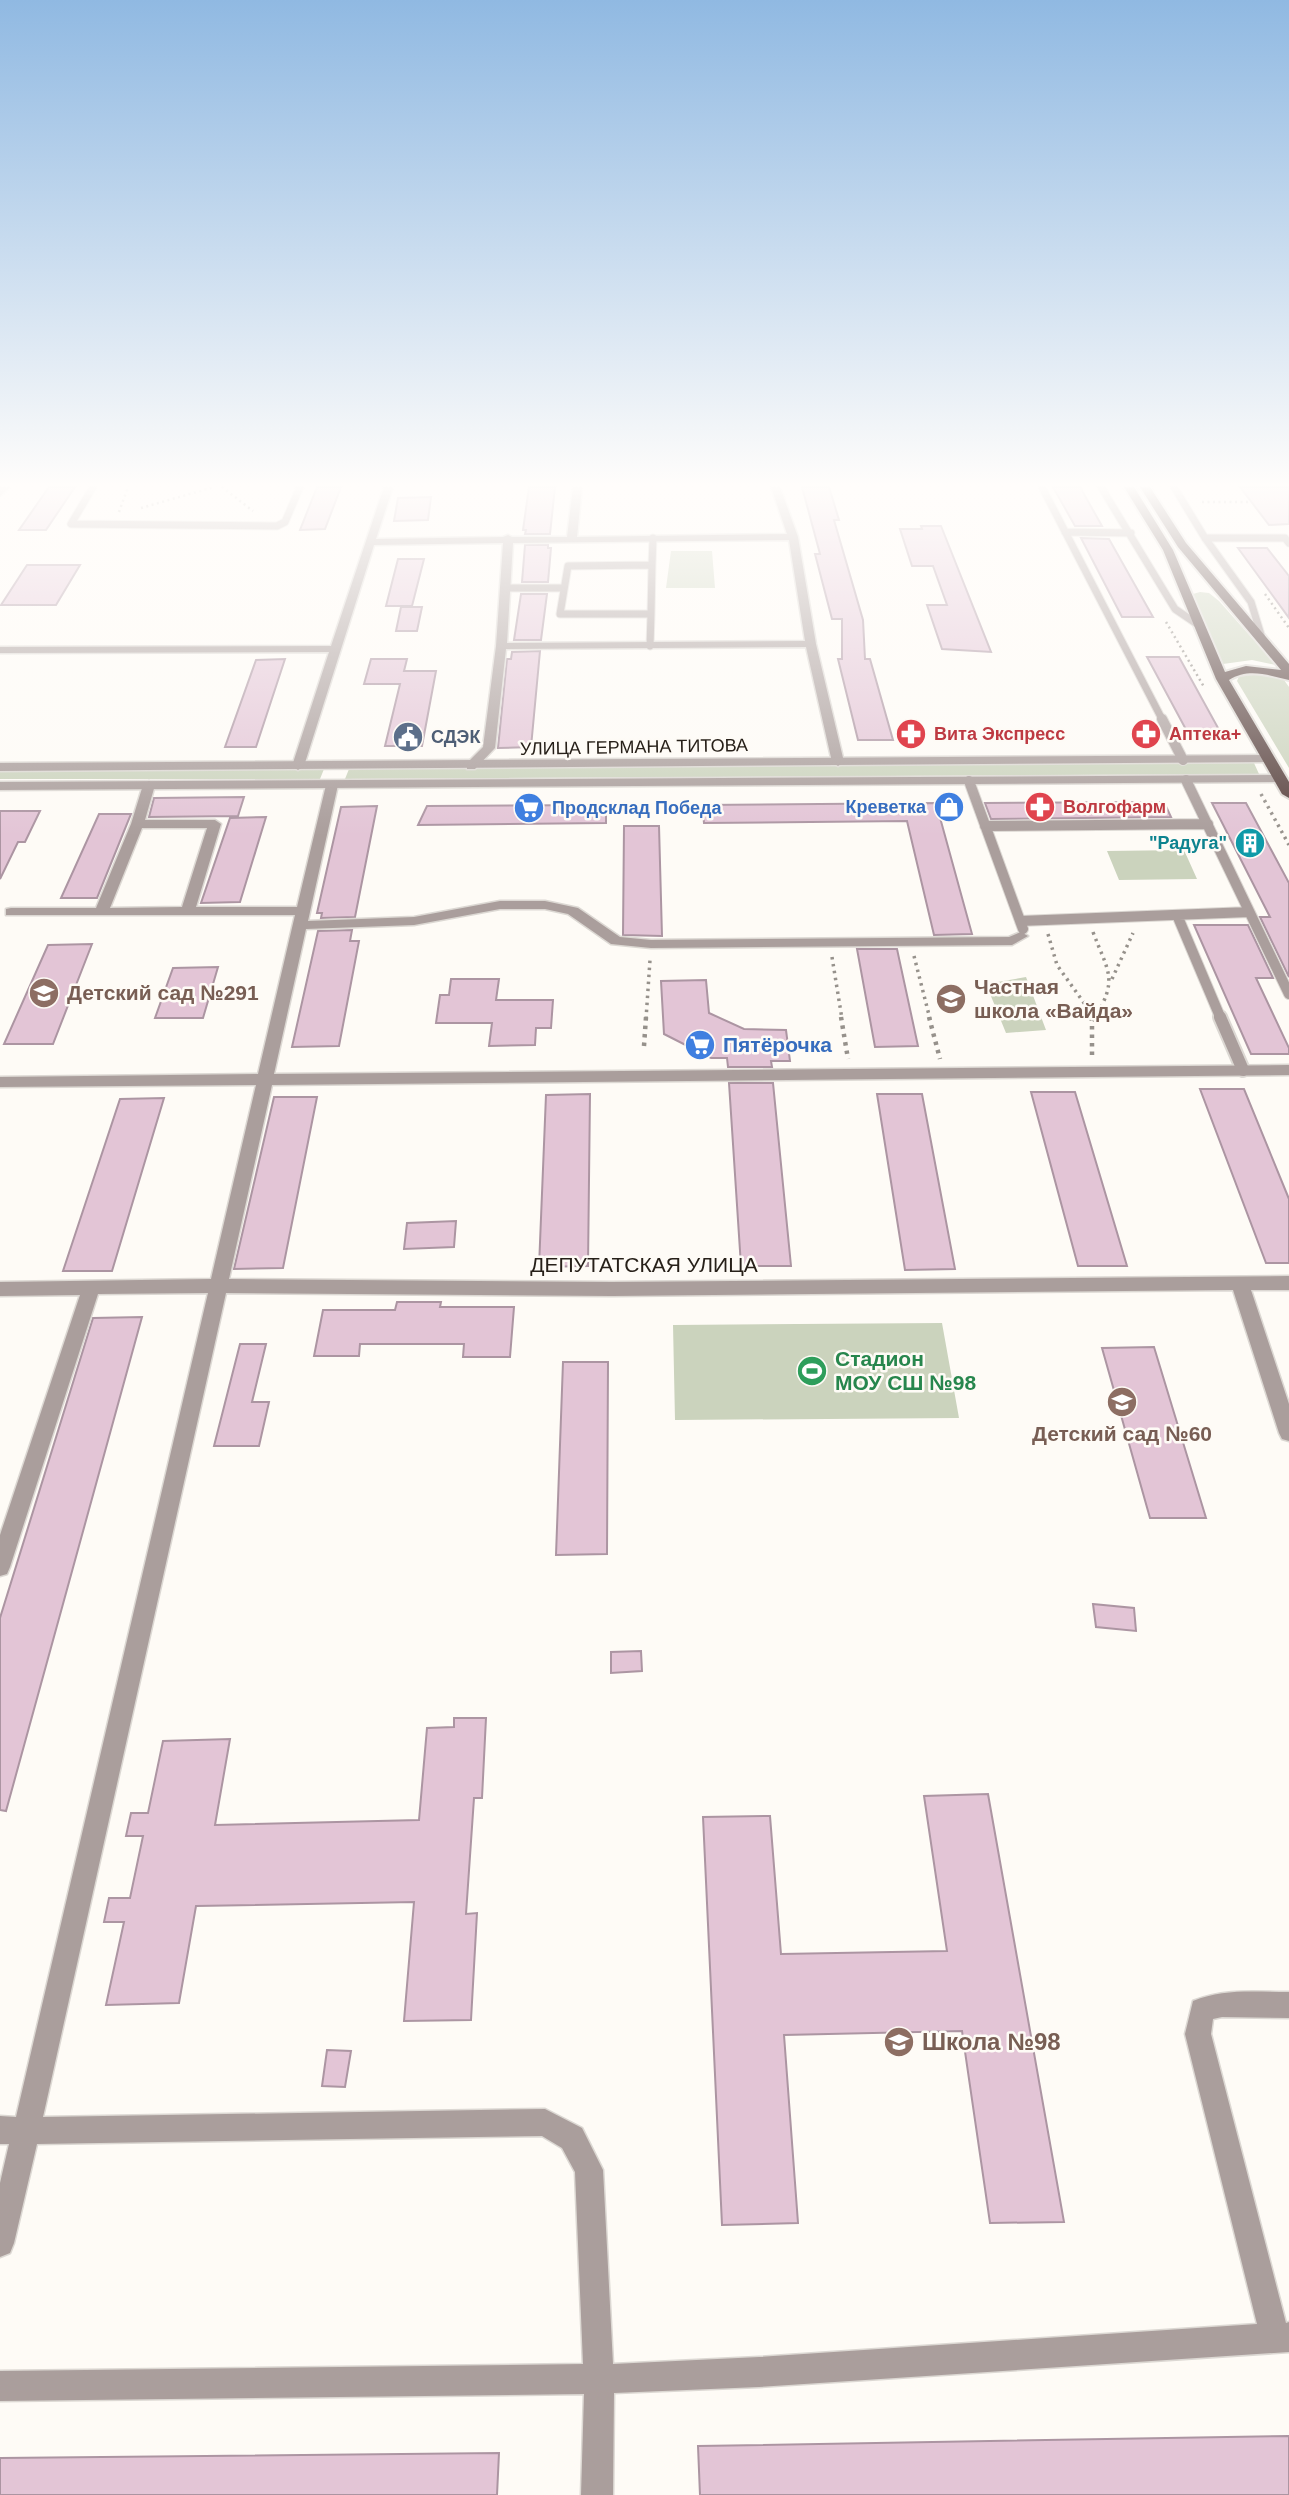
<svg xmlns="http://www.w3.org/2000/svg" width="1289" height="2495" viewBox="0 0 1289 2495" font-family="Arial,sans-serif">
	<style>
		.green { fill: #cbd3bd }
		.building { fill: #e3c5d6; stroke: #ac95a2; stroke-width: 2 }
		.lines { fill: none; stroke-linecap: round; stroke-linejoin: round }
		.service-far2-casing { stroke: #dcd8d3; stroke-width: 9 }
		.service-far1-casing { stroke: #dcd8d3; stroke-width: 12 }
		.service-casing { stroke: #dcd8d3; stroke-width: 16 }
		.minor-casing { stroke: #dcd8d3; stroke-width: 3 }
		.tertiary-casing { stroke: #dcd8d3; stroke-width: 3 }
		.trunk-casing { stroke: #dcd8d3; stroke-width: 4 }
		.path-far2 { stroke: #96918b; stroke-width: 2.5; stroke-dasharray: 2 3.5; stroke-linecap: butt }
		.path-far1 { stroke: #96918b; stroke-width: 3.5; stroke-dasharray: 2.5 4.5; stroke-linecap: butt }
		.path { stroke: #96918b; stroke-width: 4.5; stroke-dasharray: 3.5 5; stroke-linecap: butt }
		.service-far2 { stroke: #aa9e9c; stroke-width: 7 }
		.service-far1 { stroke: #aa9e9c; stroke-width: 10 }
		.service { stroke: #aa9e9c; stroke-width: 12 }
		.minor { fill: #aa9e9c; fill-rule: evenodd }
		.tertiary { fill: #aa9e9c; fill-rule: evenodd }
		.trunk { fill: #5b4542; fill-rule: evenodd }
		.labels { text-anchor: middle; stroke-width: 5; stroke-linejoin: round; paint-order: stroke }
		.far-health-label { font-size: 18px; font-weight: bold; fill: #be3a42; stroke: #fefbf6; text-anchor: start }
		.far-service-label { font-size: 18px; font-weight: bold; fill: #4e5e75; stroke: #fefbf6; text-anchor: start }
		.far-street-label { font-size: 18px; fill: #272019; stroke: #fefbf6 }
		.far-shop-label { font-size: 18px; font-weight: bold; fill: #366cbe; stroke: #fefbf6; text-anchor: end }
		.far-culture-label { font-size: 18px; font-weight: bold; fill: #0d838f; stroke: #fefbf6; text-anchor: end }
		.education-label { font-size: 21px; font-weight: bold; fill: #785e54; stroke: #fefbf6; text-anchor: start }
		.shop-label { font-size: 21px; font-weight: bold; fill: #366cbe; stroke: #fefbf6; text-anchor: start }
		.street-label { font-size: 21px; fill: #272019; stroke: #fefbf6 }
		.leisure-label { font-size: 21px; font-weight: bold; fill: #27864d; stroke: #fefbf6; text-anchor: start }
		.near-education-label { font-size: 24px; font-weight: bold; fill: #785e54; stroke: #fefbf6; text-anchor: start }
	</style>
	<rect width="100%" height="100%" fill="#fefbf6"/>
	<path class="green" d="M671 551H712L715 588H666Z
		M1200 592 1209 593 1219 601 1276 665 1252 660 1223 664 1193 594Z
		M1251 672 1284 680 1289 687V768L1237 681 1240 674Z
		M1254 763 1259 774 345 779 349 769Z
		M324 769 320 779H0V771Z
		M1184 850 1197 879 1119 880 1107 851Z
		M1026 977 1046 1030 1006 1033 986 984Z
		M942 1323 959 1418 675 1420 673 1325Z"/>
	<path class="building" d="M49 487H75L46 530H19Z
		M317 487H341L325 529 300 530Z
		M529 487H555L550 534H525L526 530H523Z
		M802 487H829L839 520H834L863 620 865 659H870L893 740H858L838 659H842V619H832L815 554H820Z
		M1053 487H1080L1102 526H1075Z
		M1240 487H1289V524L1269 525Z
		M431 497 428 520 394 521 398 498Z
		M921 526H941L991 652 942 649 927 605H947L933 566H912L900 529H922Z
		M1081 538 1109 539 1153 617H1122Z
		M525 545H548V548H551L548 582H522Z
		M1238 548H1267L1289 576V618Z
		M398 559H424L412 606H386Z
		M27 565H80L56 605H1Z
		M521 594H547L541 640H514Z
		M401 607H422L417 631H396Z
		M540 651 531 747 498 748 507 659H511L512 652Z
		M1147 657H1179L1223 737H1190Z
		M285 659 256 747H225L256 660Z
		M371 659H407L404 671H436L422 746H385L400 684H364Z
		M244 797 238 816 149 817 154 798Z
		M1164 802 1171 817 991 819 985 803Z
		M936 803 972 934 934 935 907 821 704 823 702 805Z
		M1212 803H1246L1289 883V977L1260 917H1270Z
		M606 805V823L418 825 427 806Z
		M377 806 355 917 321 918 322 913H317L341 807Z
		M0 811H40L25 842H18L0 879Z
		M99 814H131L97 898H61Z
		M266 817 240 902 201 903 230 818Z
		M624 826H659L662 936 623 935Z
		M1194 925H1248L1273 978H1256L1289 1048V1054H1251Z
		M352 930 350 941H359L339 1046 292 1047 318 931Z
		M92 944 53 1044H4L48 945Z
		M857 949H897L918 1046 875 1047Z
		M218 967 203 1018H155L173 968Z
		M451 979H499L496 1000H553L551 1028H536L535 1045 489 1046 492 1023H436L440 995H449Z
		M706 980 709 1013 744 1029 786 1030 790 1061H771L772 1067H728L727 1058H711L664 1034 661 981Z
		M729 1083H773L791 1266H741Z
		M1200 1089H1244L1289 1199V1263H1266Z
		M1031 1092H1075L1127 1266H1078Z
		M590 1094 588 1266 539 1267 546 1095Z
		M877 1094H922L955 1269 905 1270Z
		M274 1097H317L283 1268 234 1269Z
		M164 1098 112 1271H63L120 1099Z
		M456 1221 454 1247 404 1249 407 1223Z
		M397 1302H441L440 1307H514L510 1357H463L464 1344H360L359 1356H314L323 1310H395Z
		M142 1317 6 1811 0 1810V1618L93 1318Z
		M240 1344H266L252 1402H269L259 1446H214Z
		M1154 1347 1206 1518H1150L1102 1348Z
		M563 1362H608L607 1554 556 1555Z
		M1093 1604 1134 1608 1136 1631 1096 1627Z
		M641 1651 642 1671 611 1673V1652Z
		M454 1718H486L482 1798H474L466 1914 477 1913 471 2020 404 2021 414 1902 196 1906 179 2003 106 2005 124 1922H104L109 1898H130L143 1836H126L131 1813H148L163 1741 230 1739 215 1825 419 1820 427 1728 454 1727Z
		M988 1794 1064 2222 990 2223 962 2031 784 2035 798 2223 722 2225 703 1817 770 1816 781 1954 947 1951 924 1796Z
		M327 2050 351 2051 345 2087 322 2086Z
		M1289 2436V2495H700L698 2446Z
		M499 2453 497 2495H0V2458Z"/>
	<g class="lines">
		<g class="service-far2-casing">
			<path id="service-far2" d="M93 487 71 524 277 526 285 522 300 487
				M1042 487 1163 721
				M1101 487 1175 609 1197 624
				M1174 487 1205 538 1251 602 1262 638
				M1065 532 1131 533
				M1205 538H1285L1289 543
				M504 588H564
				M651 614 652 565
				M650 646 651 614H560L568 566 652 565 653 538"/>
		</g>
		<g class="service-far1-casing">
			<path id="service-far1" d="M1162 719 1183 760
				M1186 780 1289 994
				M969 781 1023 929
				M985 826 1208 824
				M1177 915 1221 1019
				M1020 921 1249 912"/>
		</g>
		<g class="service-casing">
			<path id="service" d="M1220 1017 1243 1070"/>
		</g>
		<g class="minor-casing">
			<path id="minor" d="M384 487H393L376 539 503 537 508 535 512 537H567L573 487H582L577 537 787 534 771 487H780L798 537 816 644 844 762 838 766 832 762 806 647 506 649 495 748 475 769H467V763L483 747 496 646 503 543 374 545 304 766 298 770 292 766 329 652 0 653V647L331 646ZM789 540 805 641 507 643 513 543Z
				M149 781 155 785 145 820H215L221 824 196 907H297L326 785 332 781 338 785 308 921 414 917 500 901H545L578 908 620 937 651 940 1009 937 1021 932 1028 936 1012 945 651 948 611 944 568 914 545 909H500L414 925 306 929 274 1074 1289 1065V1075L272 1085 229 1279 612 1282 1289 1276V1290H1251L1289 1404V1441L1282 1439 1279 1433 1233 1290 612 1296 226 1293 43 2117 545 2109 582 2128 603 2170 613 2364 759 2357 1257 2324 1185 2034 1193 2001C1224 1988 1256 1992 1289 1992V2018L1222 2017 1213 2019 1211 2034 1286 2323 1289 2322V2352L759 2387 614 2393 613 2495H581L584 2394 0 2401V2371L583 2364 575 2172 562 2148 542 2136 37 2144 14 2243 10 2253 0 2257V2183L9 2144H0V2116L16 2117 208 1293 98 1294 10 1567 7 1574 0 1576V1535L80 1295 0 1296V1282L211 1279 256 1085 0 1087V1077L258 1074 295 915H6V909L11 908H96L131 824 143 785ZM142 828H207L182 907 110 908Z"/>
		</g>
		<g class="tertiary-casing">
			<path id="tertiary" d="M0 487H10L0 496Z
				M1268 755 1274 759 1272 762 0 771V763Z
				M1281 775 1287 779 1285 782 0 790V782Z"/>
		</g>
		<g class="trunk-casing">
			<path id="trunk" d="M1124 487H1134L1173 550 1225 672 1246 666 1281 670 1178 547 1140 487H1150L1186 543 1289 664V680C1268 675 1248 668 1229 680L1289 782V798L1282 794 1216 679 1163 550Z"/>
		</g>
		<path class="path-far2" d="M222 487 253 511
			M1202 502H1251
			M141 508 214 487
			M119 512 128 487
			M1265 594 1289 628
			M1166 622 1204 687"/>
		<path class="path-far1" d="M1261 794 1289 845
			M1093 932C1108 972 1119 979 1094 1019
			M1048 934 1057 965 1089 1010 1091 1019
			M914 956 930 1019
			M832 957 842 1019
			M1112 979 1133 933
			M646 1019 650 960"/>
		<path class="path" d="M841 1017 848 1059
			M929 1017 940 1059
			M1091 1017 1092 1021
			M644 1046 646 1017
			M1092 1055V1022L1095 1017"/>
		<use href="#service-far2" class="service-far2"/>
		<use href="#service-far1" class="service-far1"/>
		<use href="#service" class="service"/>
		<use href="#minor" class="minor"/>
		<use href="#tertiary" class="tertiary"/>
		<use href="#trunk" class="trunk"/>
	</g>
	<linearGradient id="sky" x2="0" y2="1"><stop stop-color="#90b9e2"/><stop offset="0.58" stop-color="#fffdfb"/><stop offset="1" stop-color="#fffdfb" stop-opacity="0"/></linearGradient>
	<rect width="1289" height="836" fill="url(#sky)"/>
	<defs>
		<g id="pharmacy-disc" transform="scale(1.575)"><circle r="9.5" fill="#e0444e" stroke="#fefbf6"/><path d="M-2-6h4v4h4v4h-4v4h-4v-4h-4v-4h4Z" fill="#fff"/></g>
		<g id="civic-disc" transform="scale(1.575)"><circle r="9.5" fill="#5c6f8a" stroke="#fefbf6"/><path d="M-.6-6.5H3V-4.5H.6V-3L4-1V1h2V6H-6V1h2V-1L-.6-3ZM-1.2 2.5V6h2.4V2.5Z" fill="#fff"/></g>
		<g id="shop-disc" transform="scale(1.575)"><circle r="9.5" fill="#3f7fe0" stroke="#fefbf6"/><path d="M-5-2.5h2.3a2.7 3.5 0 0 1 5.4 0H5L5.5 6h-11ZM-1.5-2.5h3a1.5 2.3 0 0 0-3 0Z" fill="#fff"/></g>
		<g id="supermarket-disc" transform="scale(1.575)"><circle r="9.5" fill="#3f7fe0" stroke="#fefbf6"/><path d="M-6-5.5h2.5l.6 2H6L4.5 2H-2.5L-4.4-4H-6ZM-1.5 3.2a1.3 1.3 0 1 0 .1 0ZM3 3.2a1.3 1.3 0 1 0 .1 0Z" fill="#fff"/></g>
		<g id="building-disc" transform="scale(1.575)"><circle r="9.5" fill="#0f9aa8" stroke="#fefbf6"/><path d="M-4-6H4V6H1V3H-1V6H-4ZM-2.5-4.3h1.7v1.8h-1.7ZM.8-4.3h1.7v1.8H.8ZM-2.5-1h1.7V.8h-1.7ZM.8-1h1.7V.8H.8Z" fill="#fff"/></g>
		<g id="school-disc" transform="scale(1.575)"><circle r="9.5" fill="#8d6e63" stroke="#fefbf6"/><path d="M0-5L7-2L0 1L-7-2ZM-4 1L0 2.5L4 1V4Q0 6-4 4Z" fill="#fff"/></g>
		<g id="stadium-disc" transform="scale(1.575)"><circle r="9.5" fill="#2e9e5b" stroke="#fefbf6"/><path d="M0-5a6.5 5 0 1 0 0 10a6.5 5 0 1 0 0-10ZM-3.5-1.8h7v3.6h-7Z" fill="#fff"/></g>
	</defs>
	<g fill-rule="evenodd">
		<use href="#pharmacy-disc" x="911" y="734"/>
		<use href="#pharmacy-disc" x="1146" y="734"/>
		<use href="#civic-disc" x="408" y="737"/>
		<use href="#shop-disc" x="949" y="807"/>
		<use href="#pharmacy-disc" x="1040" y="807"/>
		<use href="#supermarket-disc" x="529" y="808"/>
		<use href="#building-disc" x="1250" y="843"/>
		<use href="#school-disc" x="44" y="993"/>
		<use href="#school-disc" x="951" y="999"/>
		<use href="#supermarket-disc" x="700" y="1045"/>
		<use href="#stadium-disc" x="812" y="1371"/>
		<use href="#school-disc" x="1122" y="1402"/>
		<use href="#school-disc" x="899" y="2042"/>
	</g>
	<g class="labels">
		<g class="far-health-label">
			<text x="934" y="740">Вита Экспресс</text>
			<text x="1169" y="740">Аптека+</text>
			<text x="1063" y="813">Волгофарм</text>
		</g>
		<g class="far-service-label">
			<text x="431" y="743">СДЭК</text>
		</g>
		<g class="far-street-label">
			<text transform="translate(634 747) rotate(-1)" y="6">УЛИЦА ГЕРМАНА ТИТОВА</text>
		</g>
		<g class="far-shop-label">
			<text x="926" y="813">Креветка</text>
			<text x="552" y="814" text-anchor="start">Продсклад Победа</text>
		</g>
		<g class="far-culture-label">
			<text x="1227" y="849">"Радуга"</text>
		</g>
		<g class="education-label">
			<text x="974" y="994">Частная<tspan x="974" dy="24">школа «Вайда»</tspan></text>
			<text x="67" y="1000">Детский сад №291</text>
			<text x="1122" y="1441" text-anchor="middle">Детский сад №60</text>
		</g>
		<g class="shop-label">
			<text x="723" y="1052">Пятёрочка</text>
		</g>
		<g class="street-label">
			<text x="644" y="1272">ДЕПУТАТСКАЯ УЛИЦА</text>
		</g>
		<g class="leisure-label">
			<text x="835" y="1366">Стадион<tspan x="835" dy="24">МОУ СШ №98</tspan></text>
		</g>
		<g class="near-education-label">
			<text x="922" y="2050">Школа №98</text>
		</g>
	</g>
</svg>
